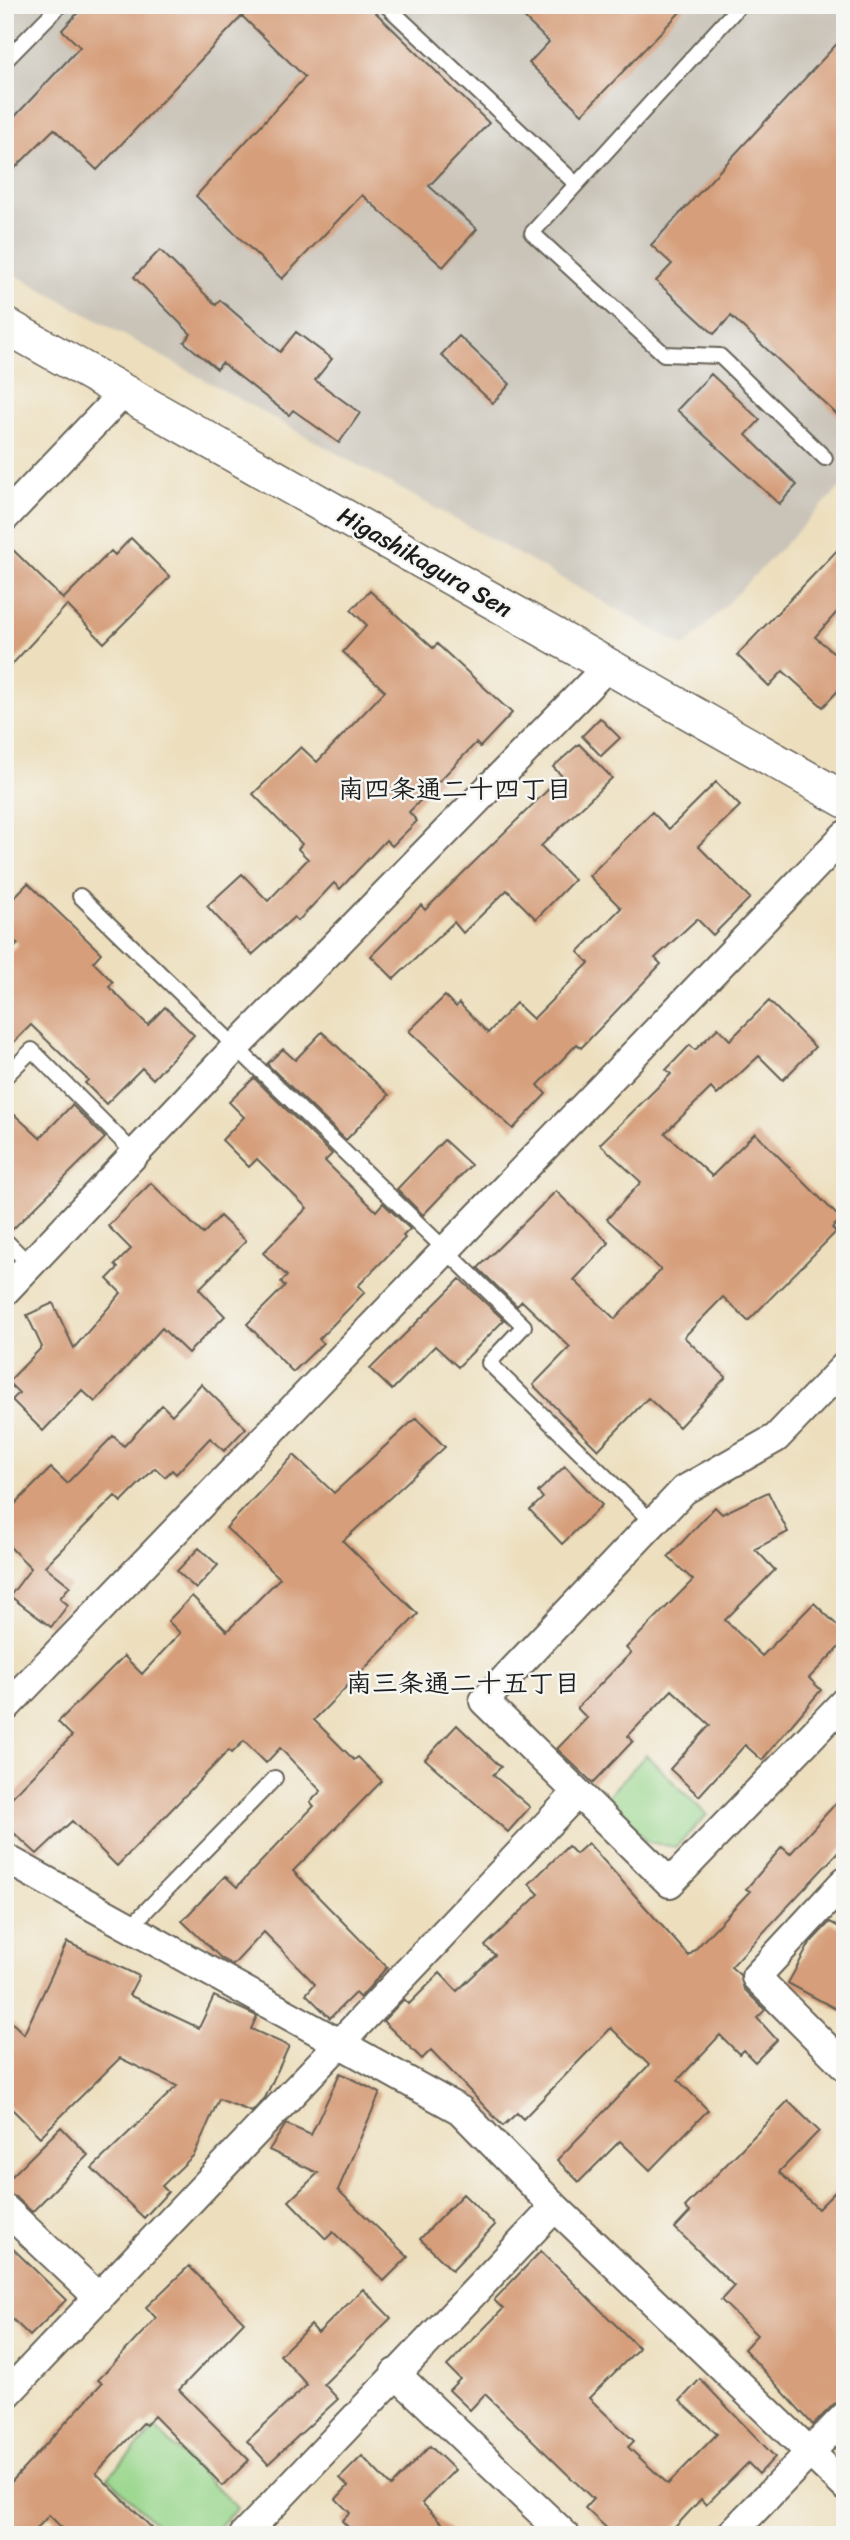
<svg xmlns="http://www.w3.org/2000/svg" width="850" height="2540" viewBox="0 0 850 2540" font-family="Sriracha,'Klee One',sans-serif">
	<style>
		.industrial { fill: #c9c3b8 }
		.green { fill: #98d68b; stroke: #5a7954; stroke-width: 2 }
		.building { fill: #d69e7a }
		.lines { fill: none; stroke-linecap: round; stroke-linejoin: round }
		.service-casing { stroke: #656055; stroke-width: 18 }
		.minor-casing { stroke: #656055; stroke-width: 32 }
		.tertiary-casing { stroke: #656055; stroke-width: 38 }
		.service { stroke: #fff; stroke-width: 14 }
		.minor { stroke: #fff; stroke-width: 28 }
		.tertiary { stroke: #fff; stroke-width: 35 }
		.labels { text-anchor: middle; stroke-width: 5; stroke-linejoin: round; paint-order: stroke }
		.street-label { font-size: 24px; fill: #1c1c1c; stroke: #f6f6f2 }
		.neighbourhood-label { font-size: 26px; font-weight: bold; fill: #1c1c1c; stroke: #f6f6f2 }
	</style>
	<rect width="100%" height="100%" fill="#f6f6f2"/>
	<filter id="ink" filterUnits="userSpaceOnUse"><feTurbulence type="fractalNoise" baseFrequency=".0143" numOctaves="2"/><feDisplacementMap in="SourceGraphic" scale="14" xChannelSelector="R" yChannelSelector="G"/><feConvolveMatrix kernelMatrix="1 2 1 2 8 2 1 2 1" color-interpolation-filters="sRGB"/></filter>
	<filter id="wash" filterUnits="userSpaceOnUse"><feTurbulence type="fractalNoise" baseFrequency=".00686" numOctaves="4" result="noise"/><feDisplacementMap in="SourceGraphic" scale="28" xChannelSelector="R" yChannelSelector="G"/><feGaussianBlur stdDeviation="1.57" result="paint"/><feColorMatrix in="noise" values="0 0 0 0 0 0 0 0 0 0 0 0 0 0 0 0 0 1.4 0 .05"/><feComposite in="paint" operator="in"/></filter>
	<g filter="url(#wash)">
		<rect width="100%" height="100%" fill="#eddfbe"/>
		<path class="industrial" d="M5 5H845V482L685 647 5 269Z"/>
		<path class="green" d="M646 1755 707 1815 676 1847 648 1842 605 1799Z
			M155 2428 237 2508 211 2535H167L108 2477Z"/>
		<g id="blocks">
			<path class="building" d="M85 5H368L489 123 429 186 477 229 443 267 362 195 282 279 196 196 305 77 242 16 97 170 54 129 5 178V127L80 47 62 30Z
				M511 5H687L582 114 529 63 549 42Z
				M845 35V422L731 316 714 334 656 281 672 264 651 245Z
				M160 250 216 305 220 300 280 352 296 332 332 359 315 380 360 413 339 443 293 410 289 415 222 363 217 369 184 342 191 334 134 277Z
				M459 336 510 384 493 403 441 355Z
				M711 374 760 420 746 435 797 485 779 504 677 410Z
				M131 538 170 577 104 643 67 605 5 672V542L63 599 111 551 115 555Z
				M845 542V603L815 637 845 662V683L823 707 783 671 769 686 737 655Z
				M370 591 433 648 437 644 512 713 480 747 476 743 409 812 417 821 392 846 386 840 340 889 334 883 298 921 294 917 252 955 207 906 242 874 268 901 308 859 298 849 302 844 253 794 301 747 317 762 385 691 343 652 367 625 351 610Z
				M600 718 620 738 601 756 582 736Z
				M579 744 612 778 541 846 574 880 536 919 507 890 463 933 454 922 394 979 371 956 421 905 425 910 562 776 553 767Z
				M716 782 740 806 698 846 750 898 713 935 697 919 655 958 661 964 581 1048 577 1044 538 1085 546 1094 513 1129 409 1031 445 996 456 1007 459 1003 488 1033 516 1003 533 1019 589 963 578 952 621 908 589 876 652 812 669 829Z
				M28 883 101 953 93 962 113 982 109 987 148 1025 165 1007 194 1035 153 1079 142 1068 106 1104 85 1083 88 1080 31 1025 5 1051V957L18 944 5 931V907Z
				M769 1001 815 1047 783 1080 759 1056 717 1095 711 1088 665 1133 712 1176 755 1133 841 1219 832 1228 836 1232 748 1321 723 1297 684 1337 726 1377 679 1427 648 1398 598 1450 533 1385 570 1347 522 1301 517 1306 478 1268 556 1191 609 1243 574 1280 615 1319 661 1270 607 1219 641 1182 600 1144 671 1074 666 1070 690 1045 695 1050 718 1028 730 1040Z
				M322 1032 389 1095 346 1140 267 1064 283 1049 295 1060Z
				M254 1078 332 1154 325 1161 376 1211 383 1203 410 1229 403 1236 405 1238 358 1286 365 1292 319 1339 323 1343 293 1372 247 1324 285 1286 281 1282 287 1276 263 1253 307 1208 257 1159 249 1167 222 1140 244 1117 229 1102Z
				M72 1105 105 1138 10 1232 5 1231V1106L40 1138Z
				M444 1140 471 1165 423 1215 397 1189Z
				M151 1183 203 1234 220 1216 246 1241 199 1289 225 1316 188 1353 162 1328 95 1402 82 1390 43 1431 12 1400 19 1393 8 1382 42 1347 27 1315 53 1303 74 1348 121 1293 107 1279 118 1268 115 1265 131 1249 108 1226Z
				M460 1279 504 1320 458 1367 435 1346 392 1390 370 1369Z
				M201 1384 246 1428 224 1451 210 1438 176 1474 172 1470 165 1477 155 1468 121 1502 115 1496 45 1566 70 1586 60 1598 68 1605 51 1627 10 1596 31 1568 5 1542V1514L51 1468 67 1483 113 1436 124 1446 162 1405 172 1415Z
				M416 1418 445 1447 343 1541 418 1614 314 1720 354 1760 358 1757 382 1781 293 1871 387 1967 360 1998 355 1993 330 2018 306 1994 315 1984 264 1932 233 1965 221 1958 182 1921 225 1876 237 1887 314 1806 310 1802 321 1791 280 1748 266 1763 244 1741 232 1753 229 1750 117 1866 72 1821 37 1854 5 1825V1804L72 1736 58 1722 124 1656 142 1674 180 1633 168 1621 192 1596 227 1631 280 1578 226 1528 294 1455 334 1493Z
				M565 1466 602 1505 562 1544 530 1510 543 1498 538 1492Z
				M768 1492 788 1532 755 1549 775 1570 725 1620 762 1656 814 1603 845 1633V1641L809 1678 821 1690 762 1760 745 1745 699 1796 670 1769 710 1725 672 1690 628 1736 633 1741 593 1783 557 1749 587 1718 577 1708 631 1653 626 1648 693 1580 668 1557 715 1507 722 1514Z
				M199 1548 218 1565 196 1589 177 1571Z
				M457 1725 501 1767 493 1775 530 1807 508 1832 425 1759Z
				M845 1793V1845L731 1967 740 1975 744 1989 765 2010 757 2018 777 2040 755 2062 743 2050 739 2054 720 2035 678 2080 708 2110 650 2170 620 2141 579 2182 557 2160 649 2065 611 2028 523 2119 517 2113 503 2126 431 2050 422 2059 383 2021 404 1999 409 2004 440 1973 457 1991 495 1955 485 1946 539 1894 529 1884 568 1846 576 1854 588 1843 689 1956 750 1891 746 1889 782 1847 790 1854Z
				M830 1922 845 1930V2014L788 1983 810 1943Z
				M67 1942 139 1976 129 1995 199 2028 214 1996 257 2016 251 2029 289 2046 265 2098 252 2112 219 2099 194 2155 162 2186 168 2192 144 2218 92 2168 177 2086 120 2058 40 2137 5 2102V2016L24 2034Z
				M340 2073 380 2093 338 2190 408 2257 384 2281 333 2232 326 2239 289 2201 318 2173 269 2150 286 2124 311 2135Z
				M788 2101 819 2131 779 2172 818 2209 845 2182V2400L834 2404 813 2425 744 2349 757 2335 721 2300 734 2286 675 2228 690 2212 685 2207Z
				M61 2127 88 2155 32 2212 16 2197 5 2193V2183Z
				M463 2194 495 2225 452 2270 420 2239Z
				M5 2241 66 2300 30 2336 5 2312Z
				M541 2251 639 2348 589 2398 634 2441 628 2447 668 2484 717 2434 680 2401 700 2379 775 2457 759 2474 748 2463 706 2505 701 2499 668 2535H614L585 2508 593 2499 485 2394 470 2410 449 2390 460 2379 447 2366 503 2309 494 2300Z
				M189 2266 244 2322 179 2390 249 2460 223 2486 154 2416 146 2425 143 2423 96 2473 159 2535H69L49 2515 31 2535H5V2489L102 2383 98 2380 156 2318 146 2307Z
				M363 2289 391 2318 324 2384 338 2399 268 2464 247 2441 307 2385 280 2355 311 2325 318 2333Z
				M430 2446 455 2470 422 2503 454 2535H356L342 2521 350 2513 336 2499 348 2486 340 2478 362 2456 391 2486Z"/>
		</g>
	</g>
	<g filter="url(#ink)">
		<use href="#blocks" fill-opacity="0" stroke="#656055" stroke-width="2"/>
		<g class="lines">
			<g class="service-casing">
				<path id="service" d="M386 5 575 183
					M740 5 532 233 664 354 720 356 825 458
					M5 61 60 5
					M80 896 524 1326 489 1363 654 1524
					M5 1077 32 1050 135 1154
					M5 1240 30 1265
					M130 1927 275 1778"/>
			</g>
			<g class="minor-casing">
				<path id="minor" d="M5 517 125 391
					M5 1291 235 1048 608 666
					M845 1366 776 1438 684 1490 484 1701 670 1883 845 1701
					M5 1708 845 835
					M5 1858 460 2110 555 2207 845 2486
					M845 1881 756 1977 845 2066
					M5 2209 99 2298
					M395 2373 565 2535
					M5 2396 577 1793
					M244 2535 555 2207
					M730 2535 845 2416"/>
			</g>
			<g class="tertiary-casing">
				<path id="tertiary" d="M5 325 845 800"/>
			</g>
			<use href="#service" class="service"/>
			<use href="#minor" class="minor"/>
			<use href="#tertiary" class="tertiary"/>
		</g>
	</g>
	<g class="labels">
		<g class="street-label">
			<text transform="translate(425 562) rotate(30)" y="8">Higashikagura Sen</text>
		</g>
		<g class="neighbourhood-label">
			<text x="455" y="798">南四条通二十四丁目</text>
			<text x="463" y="1692">南三条通二十五丁目</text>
		</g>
	</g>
	<rect width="850" height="2540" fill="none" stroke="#f6f6f2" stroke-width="28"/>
</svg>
